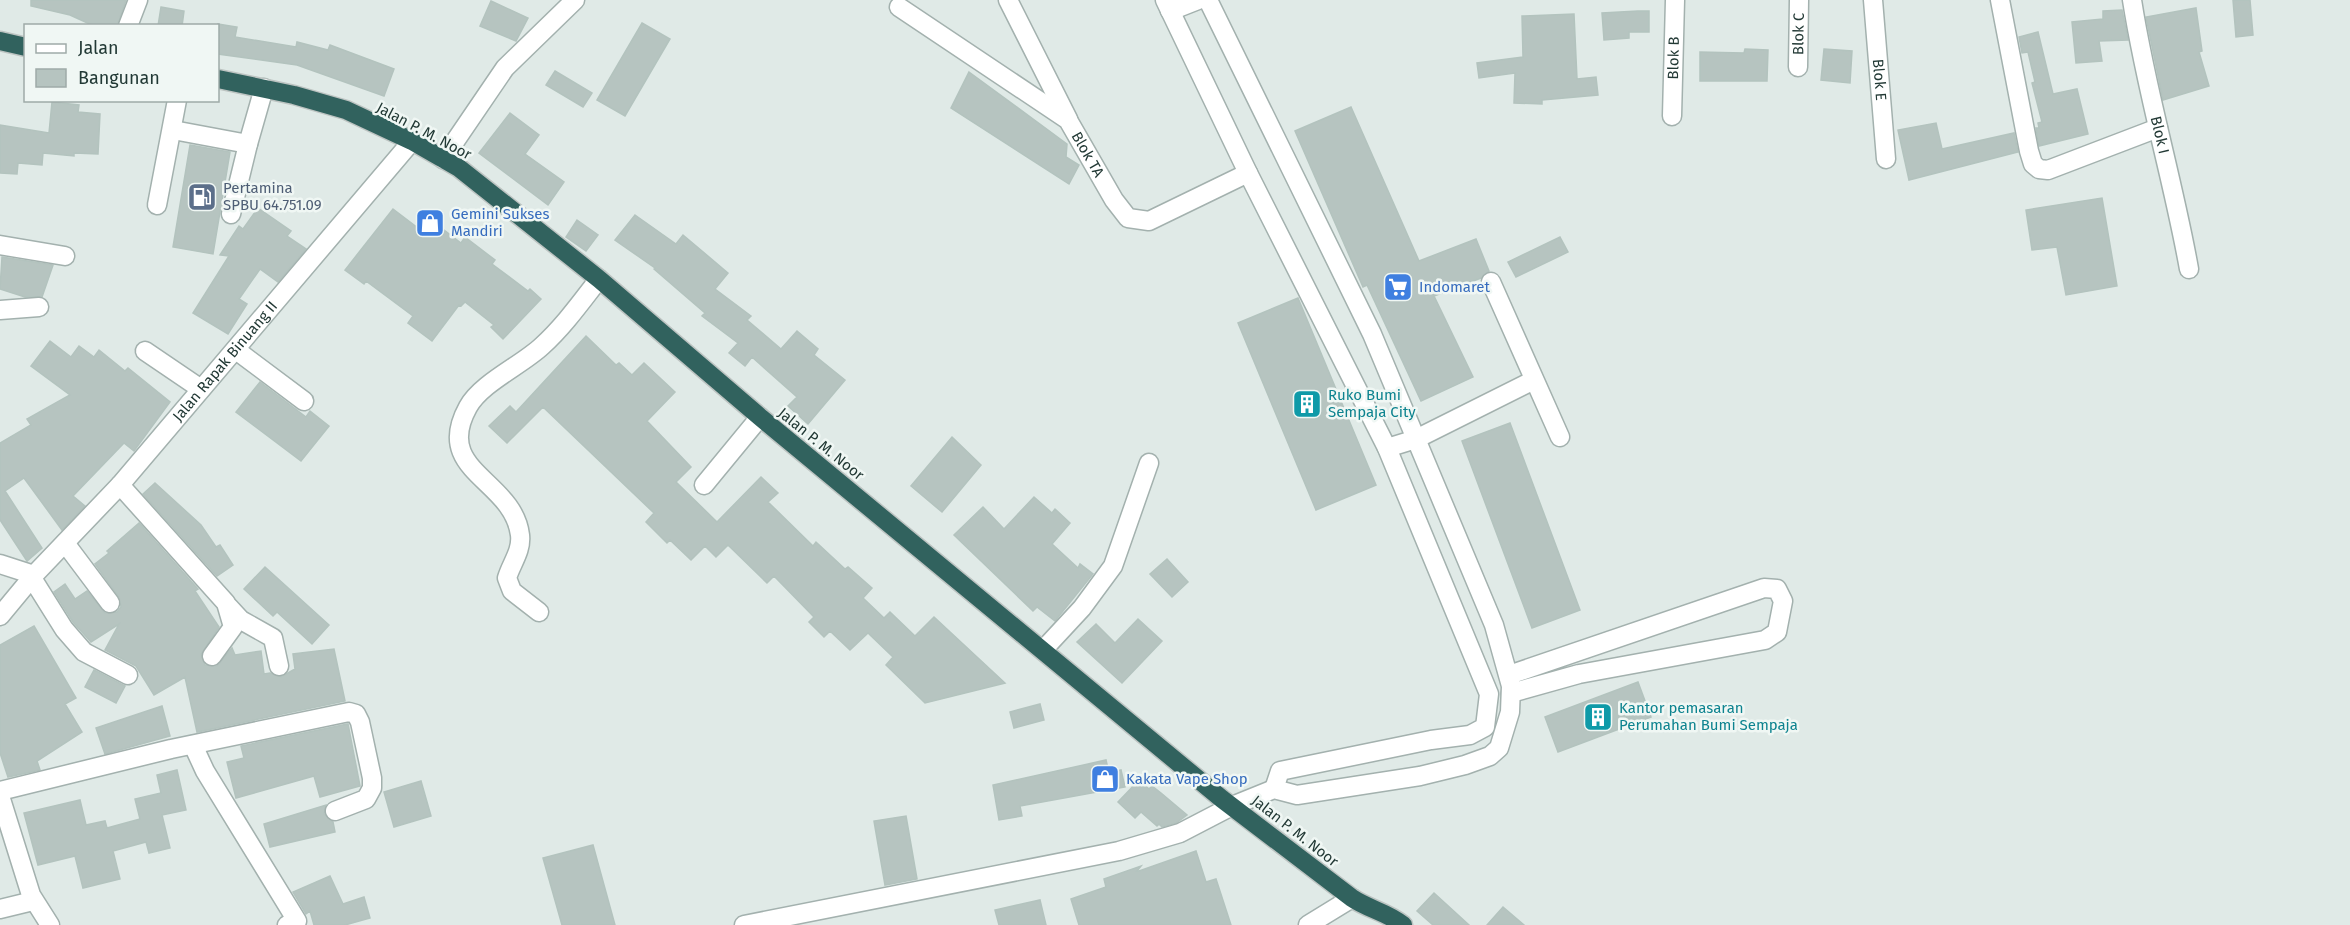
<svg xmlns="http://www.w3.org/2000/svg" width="2350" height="925" viewBox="0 0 2350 925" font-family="'Fira Sans',sans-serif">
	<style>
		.building { fill: #b6c4c0; stroke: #b3c3be; stroke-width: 1.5 }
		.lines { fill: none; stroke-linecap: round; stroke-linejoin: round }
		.minor-casing { stroke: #a3b1ae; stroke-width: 21 }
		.highway-casing { stroke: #bdc4c2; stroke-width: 21 }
		.minor { stroke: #fff; stroke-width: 18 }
		.highway { stroke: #31625e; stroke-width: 18 }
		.labels { text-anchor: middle; stroke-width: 5; stroke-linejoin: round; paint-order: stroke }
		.street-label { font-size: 15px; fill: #223935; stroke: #f0f7f4 }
		.service-label { font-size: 15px; fill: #4e5e75; stroke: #f0f7f4; text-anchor: start }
		.shop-label { font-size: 15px; fill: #366cbe; stroke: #f0f7f4; text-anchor: start }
		.culture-label { font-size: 15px; fill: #0d838f; stroke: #f0f7f4; text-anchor: start }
	</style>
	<rect width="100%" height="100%" fill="#e0eae7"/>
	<path class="building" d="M31 0H126L117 26H94L70 15 31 6Z
		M2233 0H2250L2253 35 2236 37Z
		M491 1 528 18 516 41 480 26Z
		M161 7 184 11 182 26H158Z
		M2196 8 2202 51 2199 52 2209 86 2163 100 2146 17Z
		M2122 10 2128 40 2099 41 2102 61 2076 63 2072 22 2103 19V11Z
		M1638 11H1649V32H1629V38L1604 40 1602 13Z
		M1574 14 1577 79 1596 77 1598 95 1542 100V104L1514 103 1515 73 1479 78 1477 63 1523 57 1522 16Z
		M642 23 670 39 625 116 597 100Z
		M218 24 237 27 235 37 296 47 297 42 328 50 330 45 394 69 384 96 297 65 218 54Z
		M2038 32 2053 94 2077 89 2088 134 2039 146 2036 128H2039L2038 123 2042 122 2032 83 2035 82 2028 52 2022 53 2019 37Z
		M1745 49 1768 50 1767 81H1700V52L1744 53Z
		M1824 49 1852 51 1850 83 1821 80Z
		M555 71 592 93 583 107 546 85Z
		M969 72 1067 144 1066 157 1079 165 1069 184 951 108Z
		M52 102 79 105 78 112 100 114 98 154 74 153V156L43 153 42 165 18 163 17 174 0 173V125L49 133Z
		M1351 107 1419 261 1476 239 1489 271 1481 278 1434 296 1473 377 1421 401 1367 285 1363 287 1295 131Z
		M510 113 539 135 525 154 564 182 548 205 479 153Z
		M1936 123 1942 149 2014 133 2018 152 1909 180 1898 130Z
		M190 145 230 152 213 254 173 247Z
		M2102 198 2117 286 2066 295 2057 247 2032 250 2026 210Z
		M258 208 291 231 287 236 306 249 278 282 260 269 239 299 247 304 228 334 193 313 229 256 220 255 239 226 243 229Z
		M393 209 418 228 427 217 461 243 465 237 495 260 492 264 528 291 530 289 541 299 503 339 491 327 494 325 465 302 461 306 459 305 432 341 408 323 413 316 366 281 364 284 345 270Z
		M635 215 676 244 683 235 728 273 715 289 751 316 747 320 781 349 797 331 818 349 814 355 845 380 808 424 788 406 797 397 752 357 745 366 729 353 738 343 702 316 705 313 654 269 655 268 615 240Z
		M577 220 598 235 586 251 566 237Z
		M1560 237 1568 252 1516 277 1508 262Z
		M2 257 53 265 42 297H25L0 289Z
		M1298 298 1376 485 1316 510 1238 323Z
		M586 336 616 365 619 363 632 375 644 363 675 392 647 421 691 467 676 482 717 522 761 477 778 493 768 502 813 546 816 542 845 569 848 567 872 588 863 598 884 618 890 612 915 636 934 617 1005 683 925 703 886 665 893 657 868 633 850 650 830 631 824 637 809 622 814 617 774 576 767 583 728 545 716 557 705 546 691 560 670 540 667 543 646 522 654 513 543 407 507 443 489 426 510 406 516 412Z
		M50 341 71 357 79 346 94 357 99 350 125 371 128 368 170 402 134 451 124 443 73 496 85 506 62 530 24 478 5 491 42 548 27 561 0 520V443L31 425 27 419 70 395 31 366Z
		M260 382 306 417 310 411 329 426 301 461 236 412Z
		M1510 423 1580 610 1532 628 1462 441Z
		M952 437 981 465 942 512 911 486Z
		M155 483 201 525 216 547 220 545 233 565 217 576 143 494Z
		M1034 497 1052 513 1055 509 1070 523 1052 544 1078 568 1080 564 1093 574 1055 621 1037 607 1033 611 954 535 983 507 1004 529Z
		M139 523 198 589 195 591 219 627 201 654 205 665 217 666 232 648 235 655 261 651 264 674 270 673 281 677 295 669 293 654 334 649 345 701 197 732 185 677 154 695 136 666 105 650 119 624 91 642 73 622 54 592 65 584 75 599 87 591 105 613 117 612 121 607 119 597 95 564 109 553 107 551Z
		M1167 559 1188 582 1172 597 1150 574Z
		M265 567 329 625 312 644 277 612 273 616 244 589Z
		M1138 619 1162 641 1122 683 1077 642 1096 624 1115 643Z
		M34 626 76 698 65 704 82 732 37 761 40 770 8 777 0 753V645Z
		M94 670 125 686 116 703 85 687Z
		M1638 682 1651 717 1558 752 1545 717Z
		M1040 704 1044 720 1014 728 1010 712Z
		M162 706 170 736 105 754 96 728Z
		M348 724 360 786 320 797 314 776 236 798 227 762 244 758 241 746Z
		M1106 760 1109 773 1121 770 1125 787 1020 806 1022 816 999 820 993 785Z
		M177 770 186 810 162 815 170 848 149 853 146 842 113 851 120 879 83 888 75 856 38 865 24 813 80 800 86 825 105 821 107 828 140 819 135 799 161 793 157 775Z
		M1139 780 1149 789 1152 786 1161 793 1187 815 1176 823 1162 827 1159 824 1157 826 1141 812 1135 818 1118 802Z
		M421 781 431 816 394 827 384 792Z
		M326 805 324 814 333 822 335 832 270 847 264 824Z
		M906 816 917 879 885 885 874 821Z
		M593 845 615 925H562L543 858Z
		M1196 851 1206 882 1216 879 1231 925H1079L1071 899 1106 887 1104 879 1141 866 1137 871H1139Z
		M330 876 343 904 364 897 370 918 345 925H314L310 911 306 914 293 892Z
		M1434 893 1469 925H1433L1417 911Z
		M1040 900 1046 925H999L995 910Z
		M1503 907 1524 925H1487Z"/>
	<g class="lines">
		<g class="minor-casing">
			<g id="minor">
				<path d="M1008 0 1068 119"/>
				<path d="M1165 0 1248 173 1387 448 1489 694 1485 727 1470 735 1431 740 1280 771 1274 789"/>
				<path id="s1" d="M1873 0 1886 159"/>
				<path d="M2000 0 2029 151 2033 164 2039 169 2048 170 2158 128"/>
				<path id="s2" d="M2132 0C2146 91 2173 179 2189 269"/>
				<path id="s3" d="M899 7 1068 120 1114 200 1128 218 1149 221 1248 173"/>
				<path d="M1170 11 1198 0"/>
				<path d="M128 26 138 0"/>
				<path id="s4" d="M1798 67 1799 0"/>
				<path id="s5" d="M1672 116 1675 0"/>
				<path d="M173 130 248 144 264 88"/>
				<path d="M443 159 505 68 575 0"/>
				<path d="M157 205 177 100"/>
				<path d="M231 214 248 144"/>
				<path d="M0 245 65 256"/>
				<path d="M1491 282 1560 437"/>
				<path d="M0 310 39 307"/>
				<path d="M236 350 304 401"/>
				<path d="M145 351 201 389"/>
				<path d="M1387 448 1416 439 1534 380"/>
				<path d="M120 485 226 603 233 627 212 656"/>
				<path d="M704 485 760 417"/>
				<path d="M65 543 110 603"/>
				<path d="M0 564 34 575"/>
				<path d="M32 578 64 629 84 652 128 675"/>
				<path d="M229 607 241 620 273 638 279 666"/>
				<path d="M539 612 512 591 507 578C511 564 522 551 520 535 513 479 432 472 468 407 481 383 522 365 542 346 564 326 581 302 599 279"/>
				<path id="s6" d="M0 616 34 575 120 485 412 141"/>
				<path d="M1043 650 1082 608 1113 566 1149 463"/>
				<path d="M1509 675 1764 588 1777 589 1783 601 1777 632 1765 640 1579 674 1511 693"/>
				<path d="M193 745 205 771 297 921 287 925"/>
				<path d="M0 791 171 749 349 712 356 714 360 722 372 778V788L366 799 335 811"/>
				<path d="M0 796 31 895 50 925"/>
				<path d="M0 909 33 901"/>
				<path d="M744 925 1119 851 1180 833 1232 806 1274 789 1297 795 1420 776 1465 765 1490 756 1499 748 1510 712 1511 686 1494 625 1372 334 1208 0"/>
				<path d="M1308 925 1352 898"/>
			</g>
		</g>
		<g class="highway-casing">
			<path id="highway" d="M0 41 26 47
				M218 79 294 95 346 110 412 141 459 168 599 279 760 417 1222 799 1352 898C1368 909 1387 912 1403 925"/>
		</g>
		<use href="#minor" class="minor"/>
		<use href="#highway" class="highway"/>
	</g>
	<defs>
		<g id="fuel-square" transform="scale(1.5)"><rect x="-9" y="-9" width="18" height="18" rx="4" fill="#5c6f8a" stroke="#f0f7f4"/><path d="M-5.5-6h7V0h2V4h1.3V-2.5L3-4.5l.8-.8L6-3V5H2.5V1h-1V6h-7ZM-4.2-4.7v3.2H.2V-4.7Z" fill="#fff"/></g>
		<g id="shop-square" transform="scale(1.5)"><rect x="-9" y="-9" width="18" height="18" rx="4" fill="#3f7fe0" stroke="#f0f7f4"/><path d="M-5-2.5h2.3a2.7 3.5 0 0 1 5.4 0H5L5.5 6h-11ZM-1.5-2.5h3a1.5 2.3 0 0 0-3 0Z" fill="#fff"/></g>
		<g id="supermarket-square" transform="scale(1.5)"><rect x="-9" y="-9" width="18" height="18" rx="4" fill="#3f7fe0" stroke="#f0f7f4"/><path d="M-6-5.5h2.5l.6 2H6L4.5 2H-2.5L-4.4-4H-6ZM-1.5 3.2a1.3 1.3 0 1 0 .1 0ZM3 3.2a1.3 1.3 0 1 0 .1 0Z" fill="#fff"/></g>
		<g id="building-square" transform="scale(1.5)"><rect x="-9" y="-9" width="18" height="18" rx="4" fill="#0f9aa8" stroke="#f0f7f4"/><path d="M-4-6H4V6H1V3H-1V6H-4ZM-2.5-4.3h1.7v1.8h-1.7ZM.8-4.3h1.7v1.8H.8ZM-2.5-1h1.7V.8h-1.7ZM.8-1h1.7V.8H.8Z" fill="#fff"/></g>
	</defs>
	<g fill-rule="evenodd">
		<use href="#fuel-square" x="202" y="197"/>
		<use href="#shop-square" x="430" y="223"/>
		<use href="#supermarket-square" x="1398" y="287"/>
		<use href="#building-square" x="1307" y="404"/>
		<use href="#building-square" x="1598" y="717"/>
		<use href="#shop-square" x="1105" y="779"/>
	</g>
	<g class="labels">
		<g class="street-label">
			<text dy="5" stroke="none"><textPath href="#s4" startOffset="33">Blok C</textPath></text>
			<text dy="5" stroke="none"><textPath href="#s5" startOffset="58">Blok B</textPath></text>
			<text dy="5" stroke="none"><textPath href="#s1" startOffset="80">Blok E</textPath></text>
			<text transform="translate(424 131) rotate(28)" y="5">Jalan P. M. Noor</text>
			<text dy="5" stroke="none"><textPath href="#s2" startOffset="138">Blok I</textPath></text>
			<text dy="5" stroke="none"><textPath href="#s3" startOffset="243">Blok TA</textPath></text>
			<text dy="5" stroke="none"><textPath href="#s6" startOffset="340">Jalan Rapak Binuang II</textPath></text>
			<text transform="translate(821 444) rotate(39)" y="5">Jalan P. M. Noor</text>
			<text transform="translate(1295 831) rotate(38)" y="5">Jalan P. M. Noor</text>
		</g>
		<g class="service-label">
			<text x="223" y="193">Pertamina<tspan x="223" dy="17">SPBU 64.751.09</tspan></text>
		</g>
		<g class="shop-label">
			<text x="451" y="219">Gemini Sukses<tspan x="451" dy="17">Mandiri</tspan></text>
			<text x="1419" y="292">Indomaret</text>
			<text x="1126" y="784">Kakata Vape Shop</text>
		</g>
		<g class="culture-label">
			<text x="1328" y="400">Ruko Bumi<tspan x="1328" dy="17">Sempaja City</tspan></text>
			<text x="1619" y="713">Kantor pemasaran<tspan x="1619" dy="17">Perumahan Bumi Sempaja</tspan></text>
		</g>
	</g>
	<rect x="24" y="24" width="195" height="78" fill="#f0f7f4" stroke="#9eaba8" stroke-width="1.5"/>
	<rect x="36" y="44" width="30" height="9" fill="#ffffff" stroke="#9eaba8" stroke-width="1.5"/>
	<text x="78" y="54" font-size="18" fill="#223935">Jalan</text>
	<rect x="36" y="69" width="30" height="18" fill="#b6c4c0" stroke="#9eaba8" stroke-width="1.5"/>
	<text x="78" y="84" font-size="18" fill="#223935">Bangunan</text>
</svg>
